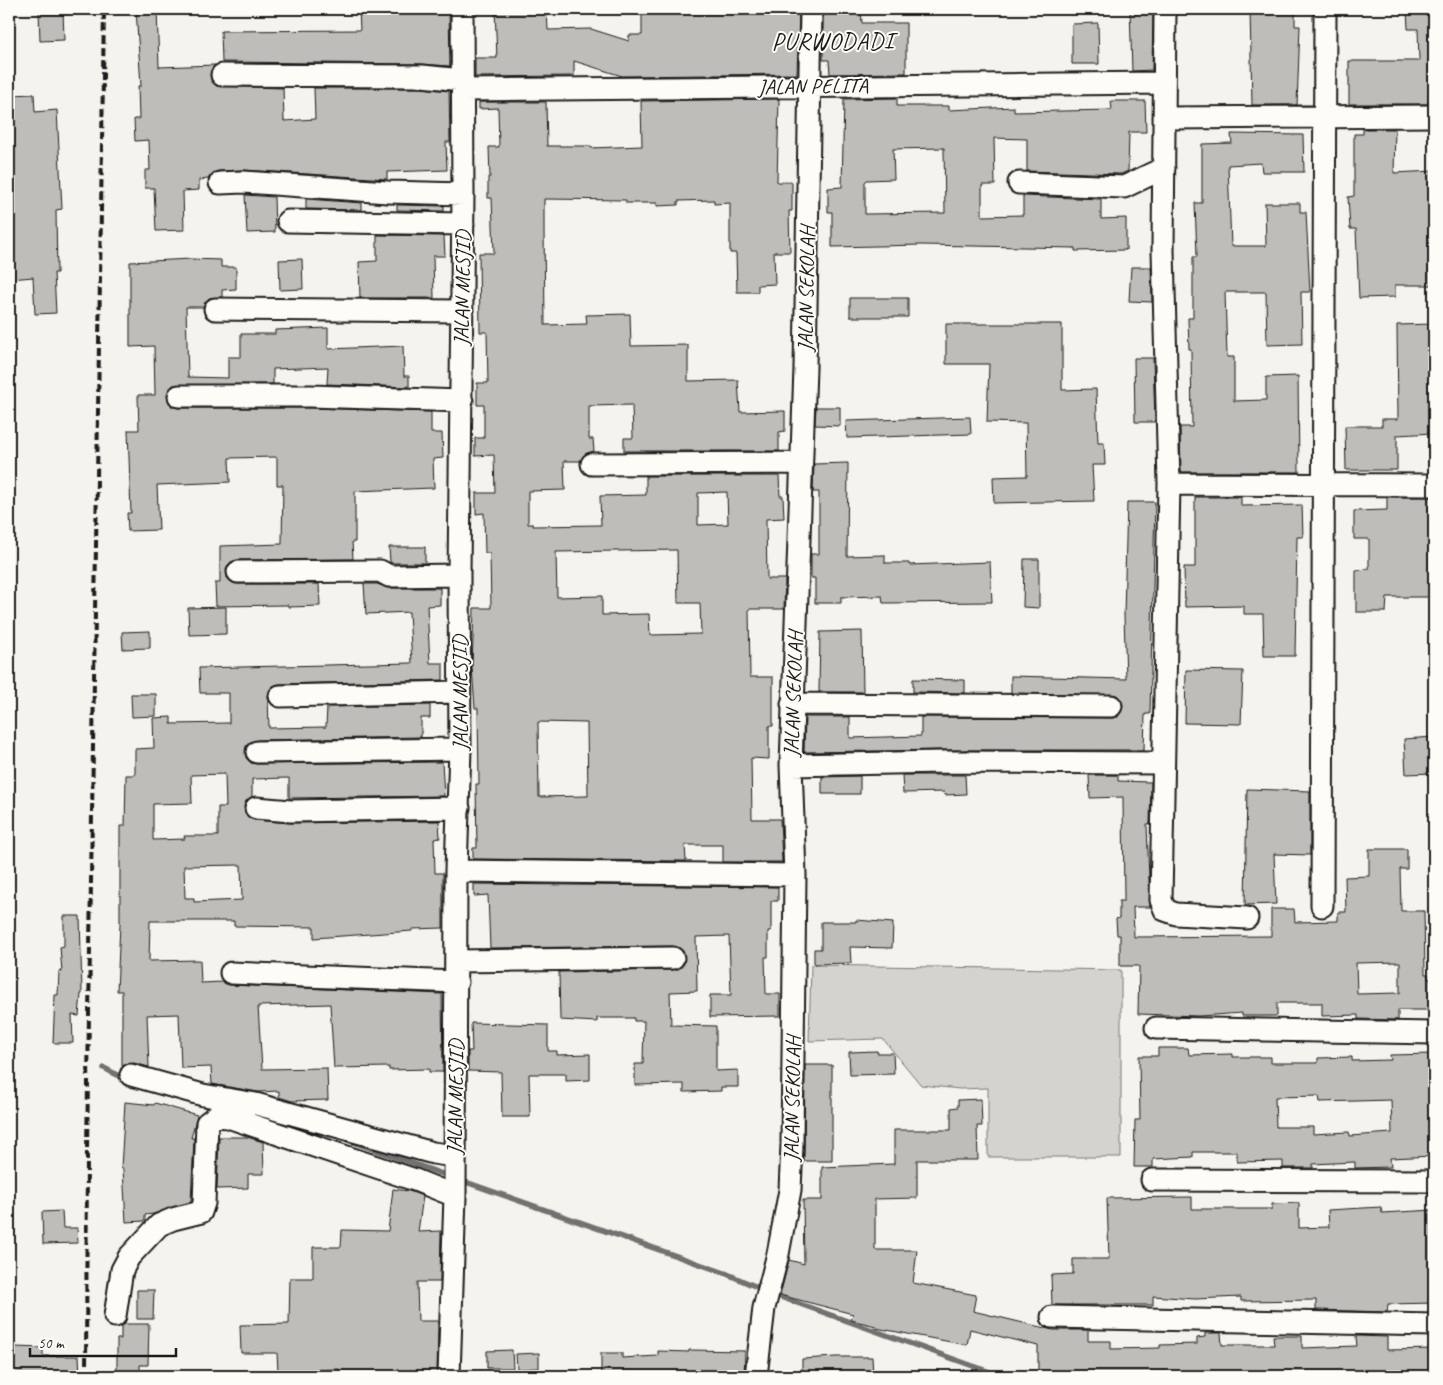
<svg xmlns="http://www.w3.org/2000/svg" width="1443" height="1385" viewBox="0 0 1443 1385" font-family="Caveat,sans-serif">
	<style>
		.green { fill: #d4d3cf; stroke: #787876 }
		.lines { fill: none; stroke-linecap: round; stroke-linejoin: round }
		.stream { stroke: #72716f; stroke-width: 5.5 }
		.building { fill: #bebdba; stroke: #1c1c1c; fill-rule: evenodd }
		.street-casing { stroke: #1c1c1c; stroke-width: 25 }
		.street { stroke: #fdfcf7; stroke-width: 21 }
		.rail { stroke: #1c1c1c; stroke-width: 4; stroke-dasharray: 8 4; stroke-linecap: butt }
		.labels { text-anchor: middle; stroke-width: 4; stroke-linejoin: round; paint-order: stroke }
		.street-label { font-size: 21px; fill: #1c1c1c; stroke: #fdfcf7 }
		.quarter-label { font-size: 24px; letter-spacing: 1px; fill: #1c1c1c; stroke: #fdfcf7 }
	</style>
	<rect width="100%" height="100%" fill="#f4f3ee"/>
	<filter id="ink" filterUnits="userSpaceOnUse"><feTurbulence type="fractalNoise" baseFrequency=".02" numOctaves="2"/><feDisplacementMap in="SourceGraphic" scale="10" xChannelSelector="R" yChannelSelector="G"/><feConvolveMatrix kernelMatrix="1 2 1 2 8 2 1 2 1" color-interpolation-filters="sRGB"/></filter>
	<g filter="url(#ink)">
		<path class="green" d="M811 965 1121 970V1157H988V1088L960 1089 921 1085 883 1039 809 1041Z"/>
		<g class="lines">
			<path class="stream" d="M104 1068 127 1080
				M347 1140 451 1177
				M460 1180 725 1273 764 1290
				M772 1294 1001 1376"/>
		</g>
		<path class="building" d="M136 9H157L159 67 215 65 210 75 216 86 283 88 284 121 315 119 314 88H421L449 91 450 142H446L447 170 387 172V179L244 170 219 171 213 173 208 179 199 180V190L183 191 184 230 156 231 154 188H145V170H150L149 140 135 141 134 119H139L138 86H141Z
			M359 9H449L450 66 422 64 222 62 221 31 360 30Z
			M495 9H547L548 30 591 29 629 41V35H642V9H799L797 74 622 76 574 61V76L475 77V58H497Z
			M823 9H861L862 23H906V73L830 74 829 60H823Z
			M1130 9H1153L1152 70 1132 71Z
			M1250 9H1295V26H1300L1297 105H1252Z
			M1407 9H1434V104H1349V61H1419L1418 29H1408Z
			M63 10 64 40 40 41 39 11Z
			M1098 23 1099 64H1072V24Z
			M34 94 35 112 57 110 62 209 56 210 57 273H54L56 313 35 314 33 277 11 279 9 264 11 95Z
			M897 98V106H949V110L1014 107V112L1112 110 1111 101H1145L1146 132H1129L1128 171 1121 174 1027 171V139L994 138 995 185H982V216L1023 215V196L1101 199V219L1126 218V250L1075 251V248L922 245 832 247V212H828V188L842 187 844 99ZM944 148 945 213 865 214V182L867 180 894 179 893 149Z
			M779 99 777 182H792V211H789L790 252H774L775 284 758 285V292H737L736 253H730V203L714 204V200L678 201V205L657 206V203H626V200L544 199V228L545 325 587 324 586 315 630 314 631 346 688 345V381L738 380 740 412 785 411V431L779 432V451H624V438H633L632 405 589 406V439H593L594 451 585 454 580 461H564L565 490 528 491V524H533V526L601 525 600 496 646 495V476H779L780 496H783L784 518 766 519 767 579H785L784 609H749L750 677H773V726H769V759L751 758 752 819H780L782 862H723V845H685L686 861 473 859V848H477L476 784H479L478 708H475L472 667 474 608H491L490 553H485L484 513 476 514V493H495L494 455 475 456V438H484V405H477V383H488L487 332H480L479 253H494L492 198H488V177H490L489 147H499L498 108 479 109V102H546L547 146H591V148L642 146 641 101ZM727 492 728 524 698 525V493ZM677 550 678 603H700L701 634 650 635 649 614 602 615V596L557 597 556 552ZM538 722 587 723 588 796 539 797Z
			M1363 129H1395L1394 173 1434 171V285H1395V297L1359 298 1356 229H1350L1348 197 1354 196V134H1363Z
			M1231 134 1303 135 1304 172H1262L1261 163 1228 165 1231 246H1266L1265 203H1300V212H1306L1310 292H1301L1302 344 1267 345 1266 292H1225L1227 357H1234V401L1266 400V377L1298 376 1299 472H1181L1180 427H1192L1191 349H1189L1188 318H1193V257H1197L1195 203H1202V144L1232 143Z
			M245 195 274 197 275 232 247 233Z
			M306 199 362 203V210L306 209Z
			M397 205 444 206V211L397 210Z
			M377 235 444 236 445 256H433L434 298H360L359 262 377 261Z
			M191 259 221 260V267H236V289L222 290V297L209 298 203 307H186L188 377 228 378V357H241V334H275V330L328 328V349L403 346 404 376H409V387L327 384 328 367 273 369V384L173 385 167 396 172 407 179 408H311L431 412V433H442L443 458 433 459 434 488 355 491V542H352L353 559 238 560 231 562 227 566V578L238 584H319L320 606 288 607V605L216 606 215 583H220V546L282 544 283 485H277V458L275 457 229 458 230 482 157 485 159 530 128 531 127 513H131L128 430H139L138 395H155L154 346 130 347V262Z
			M302 259 303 289 280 290 279 260Z
			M1131 267H1151L1152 302 1129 301Z
			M850 298H908V317H850Z
			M946 324H1062V390L1096 389 1098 443H1104L1105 465H1092L1094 501 994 503 993 477 1027 476 1026 423 987 422 989 364H946Z
			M1434 324V433L1397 435V470H1346L1345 426H1382V419H1398L1397 325Z
			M1134 358H1153L1155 422H1135Z
			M816 407H840V426L815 425Z
			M970 417 971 434 847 438 846 421Z
			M848 463 847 556 885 555V563H909V565L990 562 992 602 883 603 882 596 841 597V603H815V578H811V554H819V492H813L814 464Z
			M1195 497H1241V506L1302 505 1303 537H1297L1295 656H1264L1263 614H1244V606L1185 607 1184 567H1195Z
			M1387 497H1431L1432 509H1434V597H1387L1386 612H1356V570L1369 569V539H1354V511L1387 510Z
			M1127 502H1155L1150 714H1145L1144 750H943L804 752 805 717H850V738L921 736V717L1111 718 1118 717 1123 706 1117 695 1011 693V676L1126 679 1124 615Z
			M389 547H425V563H392L390 562Z
			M1024 559H1039V608L1023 607Z
			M364 584H377L389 588H440V605L427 606 430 663H443V680L279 684 273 686 268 696 269 728 326 727 327 707 430 705V718H421V737L257 740 246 746V758L251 763 257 764 442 762 444 796 289 798V778L252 779V796L246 801 245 813 254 820 290 823 439 821 440 838 434 839 435 873H443V928L412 929V931L314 938V927L234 926V921H150L149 961 200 960 201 983 223 982 230 985 442 994 443 1072H429V1069L389 1070V1067L334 1068 330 1004 258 1006 262 1069 327 1068 328 1100 292 1101 279 1097V1091L258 1092 212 1084 211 1067 181 1068 179 1014 147 1015 149 1067 134 1063 122 1066V991H117L120 924V826H125L126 775H135V749L154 748 153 718 171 717V724L229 723V693H200L199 668 412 663 409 612 366 614ZM225 774 226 807H218V836H184L185 839 153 840V804L192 803 191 775ZM241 865 242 900 194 902V898H185L184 866Z
			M226 607V634L189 635 188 608Z
			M150 631V648L123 649 122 632Z
			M862 631 863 692H819L820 632Z
			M1186 670 1243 671 1241 724 1185 723Z
			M913 679 965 680V693L913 692Z
			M131 694H156V716L132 717Z
			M1434 737V773L1406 774 1404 739Z
			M902 775H965L966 794 945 795 944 792 903 793Z
			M1089 775H1118V781L1151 782 1150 824H1147L1150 907H1133L1134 937 1271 936V909H1294L1295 922 1338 921V912H1346L1345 877 1369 876V849H1407V869H1400L1401 911H1424L1425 974H1428V979H1434V1010H1398V1020L1358 1019V1015L1322 1016V1003H1277V1016H1242V1013L1199 1016 1138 1014 1139 966H1120V935H1117L1116 919 1119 918V901H1124L1123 797 1090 798ZM1400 962V993L1357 994 1356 963Z
			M860 776V794H822V777Z
			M1247 789 1310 791V855L1274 854 1276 904 1245 905Z
			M474 884 778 887V901H771V931H768V957H765L766 994H780V1016L710 1017V995H731L729 936 696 937 697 991 670 992 671 1025 716 1026V1071L738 1070V1087H721V1091L684 1092V1084L635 1085V1064H643L644 1021H634V1018H597V1022L560 1020 559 972 674 970 684 964 683 951 673 946 490 948 488 895 474 896Z
			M64 916H80L82 994H81L79 1016 72 1015 73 1043H53L55 995H58L59 971 62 972 60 947 64 946Z
			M856 920 893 923 892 948 850 947 851 963 814 964V949H821V922H856Z
			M471 1023 548 1025V1051H557V1055L590 1054V1080L566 1081V1074H529L530 1117H502L501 1072 468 1071V1051H472Z
			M1158 1048H1188L1189 1055 1233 1054V1057H1271V1063H1318V1058L1352 1057V1061L1391 1060 1390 1055 1434 1054V1156L1390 1158 1391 1167 1355 1168V1162L1313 1164V1168H1283V1161L1237 1162V1152H1193V1157L1153 1159V1167H1134L1135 1120H1140L1139 1056H1158ZM1319 1096 1320 1102 1391 1100 1392 1133 1350 1136 1349 1132 1313 1134V1127H1276L1275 1097Z
			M877 1051V1053H893L894 1074 850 1075 849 1052Z
			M805 1065H832V1161H804Z
			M981 1099 982 1126H977L978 1160H917V1198L875 1199V1250H917L913 1283 976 1295 973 1311 1053 1330H1088V1341H1111V1349L1160 1348V1345L1197 1344V1338L1205 1337V1333H1221L1222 1345H1274L1273 1336H1302V1348L1357 1346 1356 1336 1387 1337V1350L1434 1349V1376H1038V1346L970 1329 967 1345 876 1328V1326L851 1320 853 1314 780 1295 789 1260 804 1264 803 1200H822V1167L894 1164V1130H951V1108L958 1107V1100Z
			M125 1102 154 1105 155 1103 197 1115 191 1138H194L191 1202 153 1214 145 1215V1221L126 1222 123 1169 121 1168Z
			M219 1137H247L263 1142 264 1174H248V1188L217 1189Z
			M393 1189 409 1191 423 1196 418 1232 441 1231 440 1282H417L418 1321H438L437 1376H339V1369L278 1371 277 1353H241L240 1325 289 1324 290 1278H313V1247H341L342 1230 388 1231Z
			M1192 1197V1209H1272V1204L1299 1203V1228L1329 1227 1328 1210 1381 1207 1382 1213 1434 1210V1303L1388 1304 1387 1312 1316 1310V1300L1241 1301V1297L1195 1299 1153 1296V1305H1052L1051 1275 1073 1274V1259H1109L1107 1198Z
			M62 1211 63 1228H77L78 1243 43 1244 42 1212Z
			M137 1290H154L153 1319H137Z
			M125 1324H149L148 1365H140V1376H117V1339H121V1327Z
			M15 1347 43 1348V1356H79L80 1376H14Z
			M512 1350 513 1368H487V1351Z
			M689 1350 745 1351 744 1376H601V1353H622V1358L658 1356V1351L689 1352Z
			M539 1353V1368L517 1369 516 1354Z
			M836 1357H872L873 1376H802V1359Z"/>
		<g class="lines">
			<g class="street-casing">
				<path id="street" d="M1165 9 1163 250 1169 484 1161 900 1165 910 1176 914 1247 918
					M222 75 422 76 462 80
					M463 90 1163 83
					M1164 118 1434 116
					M220 183 243 182 388 192 463 194
					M1019 183 1124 187 1164 168
					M288 221 463 224
					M215 309 462 311
					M179 396H311L462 401
					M592 464 800 463
					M1169 484 1434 485
					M238 572 380 571 389 576 459 575
					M280 696 459 692
					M792 704 1111 706
					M257 752 460 749
					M791 765 943 762 1162 763
					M256 808 291 811 459 808
					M456 871 795 875
					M1322 906 1325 9
					M456 961 673 958
					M231 973 457 982
					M1156 1028 1434 1033
					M131 1075 203 1095 256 1104 433 1153 454 1156
					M1152 1180 1434 1181
					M115 1316 122 1270 129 1257 159 1225 173 1219 201 1212 204 1203 207 1123 216 1116 228 1117 415 1180 455 1196
					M1052 1317 1434 1325
					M449 1376 455 1196 456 871 460 749 459 575 463 194 462 9
					M756 1376 764 1308 778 1254 790 1190 792 1144 795 875 791 765 805 368 811 9"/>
			</g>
			<use href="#street" class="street"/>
			<path class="rail" d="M86 1376 87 1149 104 9"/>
		</g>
	</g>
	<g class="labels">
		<g class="street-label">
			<text transform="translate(813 86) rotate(-1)" y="7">JALAN PELITA</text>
			<text transform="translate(462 288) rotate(-89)" y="7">JALAN MESJID</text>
			<text transform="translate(806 289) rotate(-89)" y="7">JALAN SEKOLAH</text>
			<text transform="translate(460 693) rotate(-90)" y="7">JALAN MESJID</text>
			<text transform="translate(793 694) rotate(-88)" y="7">JALAN SEKOLAH</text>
			<text transform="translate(455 1097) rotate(-89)" y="7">JALAN MESJID</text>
			<text transform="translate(792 1099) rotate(-89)" y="7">JALAN SEKOLAH</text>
		</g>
		<g class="quarter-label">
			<text x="833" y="49">PURWODADI</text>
		</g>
	</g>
	<rect width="1443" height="1385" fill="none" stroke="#fdfcf7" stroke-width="30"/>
	<rect x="15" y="15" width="1413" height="1355" fill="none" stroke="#1c1c1c" stroke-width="2" filter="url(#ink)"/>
	<path d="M30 1348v8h146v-8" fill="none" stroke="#1c1c1c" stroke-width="2.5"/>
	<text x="38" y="1348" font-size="15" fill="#1c1c1c" stroke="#fdfcf7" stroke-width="4" paint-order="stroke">50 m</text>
</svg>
